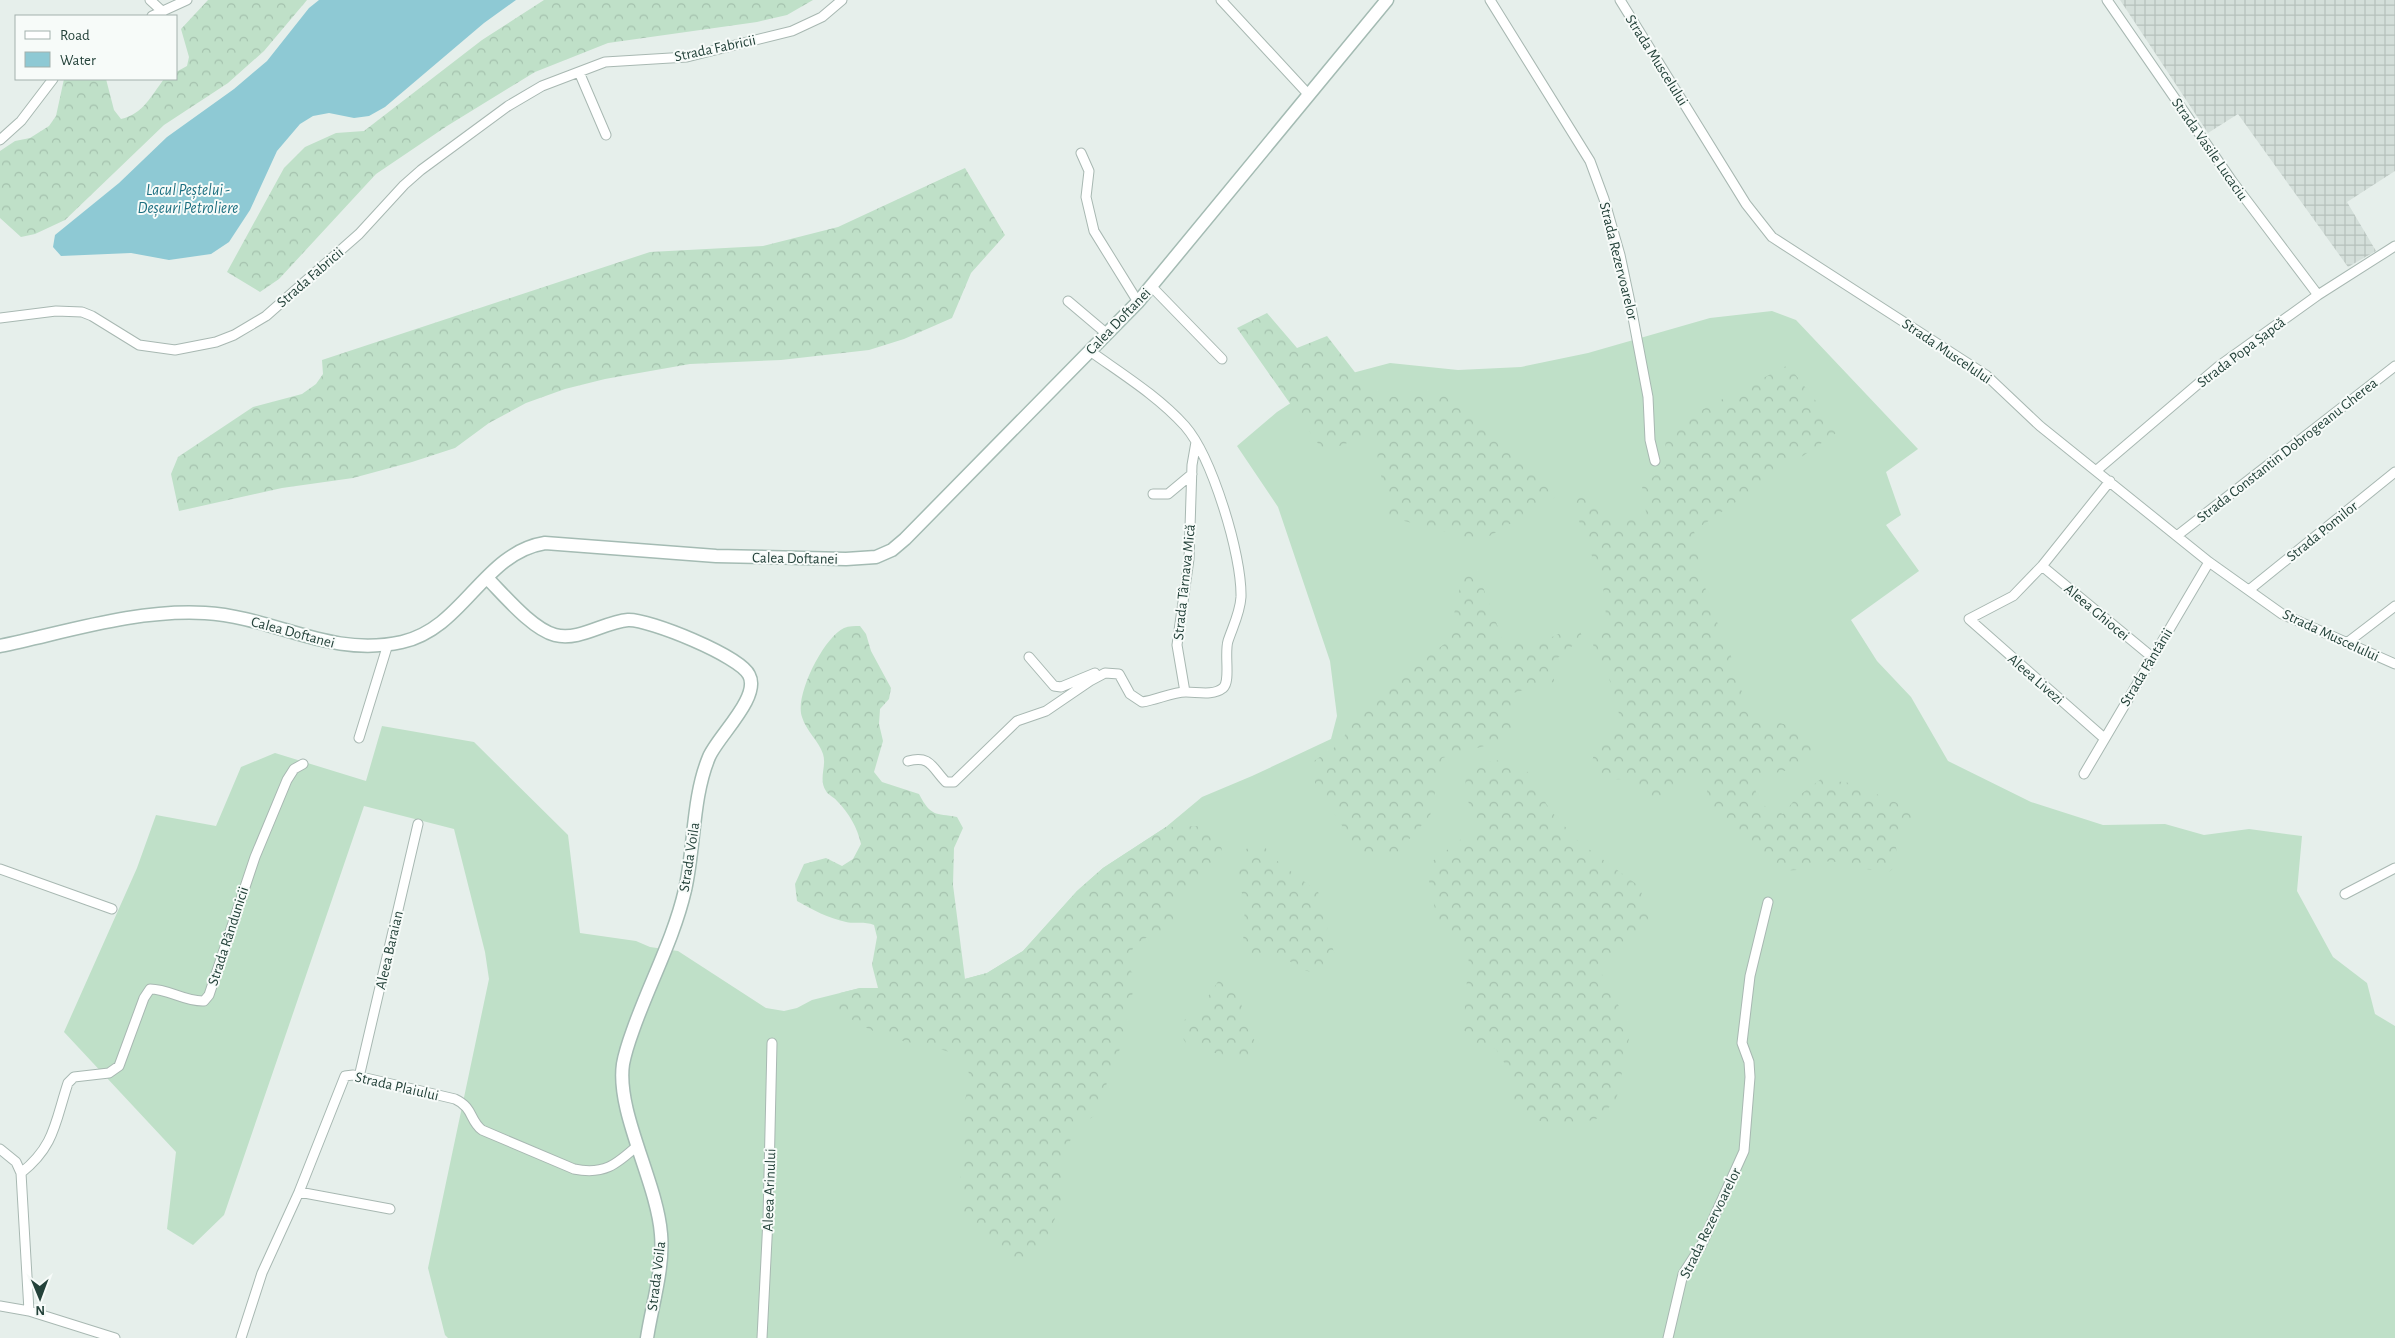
<svg xmlns="http://www.w3.org/2000/svg" width="2395" height="1338" viewBox="0 0 2395 1338" font-family="'Alegreya Sans',sans-serif">
	<style>
		.industrial { fill: url(#industrial-grid) }
		.grass { fill: #bfe0c8 }
		.forest { fill: url(#forest-crowns) }
		.water { fill: #8ec9d4 }
		.lines { fill: none; stroke-linecap: round; stroke-linejoin: round }
		.minor-casing { stroke: #a8b8b2; stroke-width: 11 }
		.secondary-casing { stroke: #a4bbb3; stroke-width: 15 }
		.minor { stroke: #fff; stroke-width: 9 }
		.secondary { stroke: #fff; stroke-width: 12 }
		.labels { text-anchor: middle; stroke-width: 4; stroke-linejoin: round; paint-order: stroke }
		.street-label { font-size: 15px; fill: #24423a; stroke: #f7fbf9 }
		.water-label { font-size: 16px; font-style: italic; fill: #1c6f80; stroke: #f7fbf9 }
	</style>
	<defs>
		<pattern id="industrial-grid" width="8" height="8" patternUnits="userSpaceOnUse" patternTransform="scale(1.25)"><rect width="8" height="8" fill="#d4dfda"/><path d="M0 4h8M4 0v8" fill="none" stroke="#b6c1bc"/></pattern>
		<pattern id="forest-crowns" width="20" height="18" patternUnits="userSpaceOnUse" patternTransform="scale(1.25)"><rect width="20" height="18" fill="#bfe0c8"/><path d="M2 6a3 3 0 1 1 6 0M12 15a3 3 0 1 1 6 0" fill="none" stroke="#a4c1ad"/></pattern>
	</defs>
	<rect width="100%" height="100%" fill="#e6efeb"/>
	<path class="industrial" d="M2120 0H2395V171L2347 202 2376 251 2348 267 2238 114 2208 133Z"/>
	<path class="grass" d="M1772 311 1796 320 1918 449 1886 472 1901 515 1886 525 1919 571 1851 620 1877 661 1911 697 1948 761 2031 802 2103 825 2165 824 2204 835 2249 829 2302 836 2297 891 2333 957 2367 983 2375 1014 2395 1026V1338H448L445 1335 428 1268 489 979 485 952 454 829 364 806 224 1215 193 1245 167 1229 176 1152 64 1032 137 868 156 815 216 826 241 767 275 753 366 781 382 726 474 742 568 835 580 933 636 941 650 947 678 951 766 1008 784 1011 797 1008 812 1000 860 988H904L942 985 987 973 1023 951 1077 891 1103 868 1166 827 1202 797 1252 776 1331 739 1337 716 1330 661 1278 507 1237 446 1277 412 1326 380 1390 363 1458 370 1521 367 1588 353 1710 318Z"/>
	<path class="forest" d="M208 0H307L264 51 228 83 164 125 65 220 35 234 21 237 0 218V151L15 141 30 138 49 126 56 116 64 79H106L114 110 121 119C143 114 151 96 164 79H176V72L187 66 189 57 181 29Z
		M544 0H813L787 15 757 22 608 43 535 72 447 126 376 174 279 279 260 292 227 272 284 168 305 147 336 133 364 131 482 40Z
		M965 168 1005 235 971 273 952 318 904 339 869 350 781 360 690 364 605 379 565 389 526 403 489 423 455 448 412 462 353 478 282 488 179 511 171 474 178 457 253 407 302 394 316 384 323 374 322 360 650 252 763 246 838 227Z
		M1267 313 1297 348 1327 336 1374 397 1444 395 1561 494 1481 541 1389 517 1373 433 1324 452 1237 328Z
		M1788 365 1839 431 1694 531 1709 606 1729 646 1735 676 1756 723H1780L1804 730 1813 748 1810 761 1788 770 1761 777 1755 789 1760 804 1783 814 1797 797 1821 779 1864 785C1874 796 1898 802 1913 810L1910 828 1894 837 1899 863 1888 873 1855 867 1838 862 1820 861 1797 870 1780 871 1763 855 1735 836 1709 811 1707 790 1702 777 1688 773 1679 778 1666 795 1642 797 1623 779 1606 780 1591 765 1597 743 1621 726C1617 696 1608 671 1593 645L1606 615 1603 586 1571 499 1591 495C1610 516 1610 518 1638 520L1646 512 1642 486 1666 466 1665 429Z
		M1465 565 1478 574 1502 638 1543 641 1579 625 1582 638 1554 661V682L1513 693 1514 727 1502 741 1442 758 1430 816 1394 856 1369 855 1353 843 1315 783 1314 761 1344 741 1347 720 1448 641Z
		M860 626 866 634 871 651 891 688 889 699 880 709 879 724 883 741 874 772 882 782 919 794C931 817 935 813 957 817L963 828 954 848 953 885 965 979 987 973 1023 951 1077 891 1103 868 1166 827 1201 826 1218 834 1222 850C1219 854 1217 860 1214 864 1200 883 1170 891 1175 919L1166 933C1144 936 1131 942 1127 965L1133 974 1134 987 1116 1065 1107 1076 1106 1092 1097 1114 1074 1129 1063 1163 1061 1203 1046 1241 1039 1252 1026 1261 1008 1258 990 1236 964 1215 960 1184 965 1137 964 1109 969 1074 966 1061C949 1049 931 1047 911 1043 884 1037 853 1025 834 1005L840 993 860 988H878L872 965 877 937 874 925C864 921 856 924 846 922 828 918 813 910 797 901L795 884 804 864 826 858 842 866 853 859 861 844C857 827 849 813 837 801 834 797 828 795 826 791 818 779 827 766 823 754 819 741 806 731 802 717 794 696 824 637 844 628 849 626 855 626 860 626Z
		M1507 759 1525 768 1550 810 1579 842 1639 886 1651 919 1597 965 1631 1029 1616 1101 1595 1120 1552 1124 1525 1117 1512 1106 1511 1074 1496 1049 1476 1043 1463 1029 1469 955 1437 919 1426 866 1476 828 1467 797 1464 766Z
		M1250 846 1265 847 1272 857 1318 892 1328 912 1327 930 1337 962C1318 982 1300 970 1282 955 1261 960 1257 961 1243 944L1245 904 1239 883V855Z
		M1221 977H1232C1241 989 1239 994 1242 1007 1246 1027 1258 1034 1255 1057L1243 1061 1187 1045 1180 1033V1023L1199 1010Z"/>
	<path class="water" d="M319 0H516L484 23 385 107 369 116 354 118 329 113 313 116 300 124 277 151 250 210 229 242 211 254 169 260 131 253 61 256 53 247 55 235 119 183 167 137 234 89 267 61 309 8Z"/>
	<g class="lines">
		<g class="minor-casing">
			<path id="minor" d="M150 0 163 12
				M1221 0 1308 94
				M1490 0 1590 161 1604 199 1620 255 1631 307 1648 397 1650 440 1655 461
				M1620 0 1746 204 1772 237 1986 375 2040 426 2209 562 2282 614 2395 664
				M2107 0 2232 181 2318 295
				M152 16 187 0
				M579 72 606 135
				M0 140 21 121 53 79
				M1081 153 1089 171 1086 197 1094 231 1138 302
				M1152 287 1222 359
				M1068 301 1107 334
				M0 318 56 311 82 312 92 316 139 345 175 350 216 342 234 335 266 316 359 234 404 185 421 170 508 106 542 86 605 62 687 57 792 31 822 17 842 0
				M2097 470 2219 366 2318 295 2395 246
				M1153 494H1168L1192 474
				M2178 535 2395 366
				M2042 566 2152 657
				M2249 590 2395 472
				M2348 642 2395 606
				M1029 657 1054 686 1061 687 1095 673
				M1185 692 1177 645 1189 559 1192 465 1196 442
				M359 738 388 644
				M2104 738 1969 619 2013 596 2042 566 2110 481
				M908 761C931 755 932 768 946 782H954L1017 721 1046 711 1090 681 1105 673 1119 674 1130 694 1142 702C1157 700 1172 692 1186 692 1198 692 1213 696 1223 688 1231 681 1224 654 1228 641 1233 626 1240 613 1241 597 1242 555 1212 457 1185 426 1158 396 1122 374 1090 351
				M2084 774 2209 562
				M0 869 112 909
				M2345 894 2395 868
				M359 1077 418 824
				M0 1149 16 1162 21 1173 29 1311 115 1338
				M21 1173C55 1146 55 1122 68 1083L74 1077 109 1073 119 1066 144 998 150 989C169 989 185 1002 204 1001L209 995 255 857 287 780 294 769 303 764
				M299 1192 390 1209
				M0 1306 29 1311
				M241 1338 262 1273 299 1192 345 1076 353 1075 455 1099C474 1108 469 1120 482 1130L574 1169C604 1175 616 1165 638 1145
				M762 1338 768 1219 772 1043
				M1668 1338 1683 1274 1701 1246 1744 1151 1750 1077 1749 1062 1742 1043 1750 976 1768 902"/>
		</g>
		<g class="secondary-casing">
			<path id="secondary" d="M487 578C504 595 532 629 555 635 580 641 604 622 628 620 649 619 740 656 749 675 761 697 718 736 709 757 692 798 695 846 685 890 674 938 649 984 633 1030 629 1041 625 1053 623 1064 616 1112 657 1182 661 1234 664 1268 652 1305 647 1338
				M0 646C67 632 136 609 205 613 275 617 329 658 402 642 464 628 483 553 545 543L716 556 846 559 876 557 892 550 905 539 1138 302 1387 0"/>
		</g>
		<use href="#minor" class="minor"/>
		<use href="#secondary" class="secondary"/>
	</g>
	<g class="labels">
		<g class="street-label">
			<text transform="translate(715 48) rotate(-12)" y="5">Strada Fabricii</text>
			<text transform="translate(1657 60) rotate(58)" y="5">Strada Muscelului</text>
			<text transform="translate(2210 149) rotate(55)" y="5">Strada Vasile Lucaciu</text>
			<text transform="translate(1619 261) rotate(76)" y="5">Strada Rezervoarelor</text>
			<text transform="translate(310 277) rotate(-41)" y="5">Strada Fabricii</text>
			<text transform="translate(1118 321) rotate(-46)" y="5">Calea Doftanei</text>
			<text transform="translate(1947 351) rotate(34)" y="5">Strada Muscelului</text>
			<text transform="translate(2241 352) rotate(-37)" y="5">Strada Popa Șapcă</text>
			<text transform="translate(2287 450) rotate(-38)" y="5">Strada Constantin Dobrogeanu Gherea</text>
			<text transform="translate(2322 531) rotate(-39)" y="5">Strada Pomilor</text>
			<text transform="translate(795 558) rotate(1)" y="5">Calea Doftanei</text>
			<text transform="translate(1184 582) rotate(-84)" y="5">Strada Târnava Mică</text>
			<text transform="translate(2097 612) rotate(40)" y="5">Aleea Ghiocei</text>
			<text transform="translate(293 632) rotate(15)" y="5">Calea Doftanei</text>
			<text transform="translate(2331 635) rotate(25)" y="5">Strada Muscelului</text>
			<text transform="translate(2146 667) rotate(-59)" y="5">Strada Fântânii</text>
			<text transform="translate(2036 679) rotate(41)" y="5">Aleea Livezi</text>
			<text transform="translate(689 857) rotate(-81)" y="5">Strada Voila</text>
			<text transform="translate(228 936) rotate(-72)" y="5">Strada Rândunicii</text>
			<text transform="translate(389 950) rotate(-77)" y="5">Aleea Baraian</text>
			<text transform="translate(397 1086) rotate(13)" y="5">Strada Plaiului</text>
			<text transform="translate(769 1190) rotate(-88)" y="5">Aleea Arinului</text>
			<text transform="translate(1710 1223) rotate(-64)" y="5">Strada Rezervoarelor</text>
			<text transform="translate(656 1276) rotate(-83)" y="5">Strada Voila</text>
		</g>
		<g class="water-label">
			<text x="188" y="195">Lacul Peștelui -<tspan x="188" dy="18">Deșeuri Petroliere</tspan></text>
		</g>
	</g>
	<rect x="15" y="15" width="162" height="65" fill="#f7fbf9" stroke="#a3b1ad"/>
	<rect x="25" y="31" width="25" height="8" fill="#ffffff" stroke="#a3b1ad"/>
	<text x="60" y="40" font-size="15" fill="#24423a">Road</text>
	<rect x="25" y="52" width="25" height="15" fill="#8ec9d4" stroke="#a3b1ad"/>
	<text x="60" y="65" font-size="15" fill="#24423a">Water</text>
	<g transform="translate(40 1298) rotate(179)" stroke="#f7fbf9" stroke-width="4" paint-order="stroke">
	<path d="M0-4L9 19L0 12L-9 19Z" fill="#24423a"/>
	<text y="-8" font-size="14" font-weight="bold" text-anchor="middle" fill="#24423a">N</text>
	</g>
</svg>
